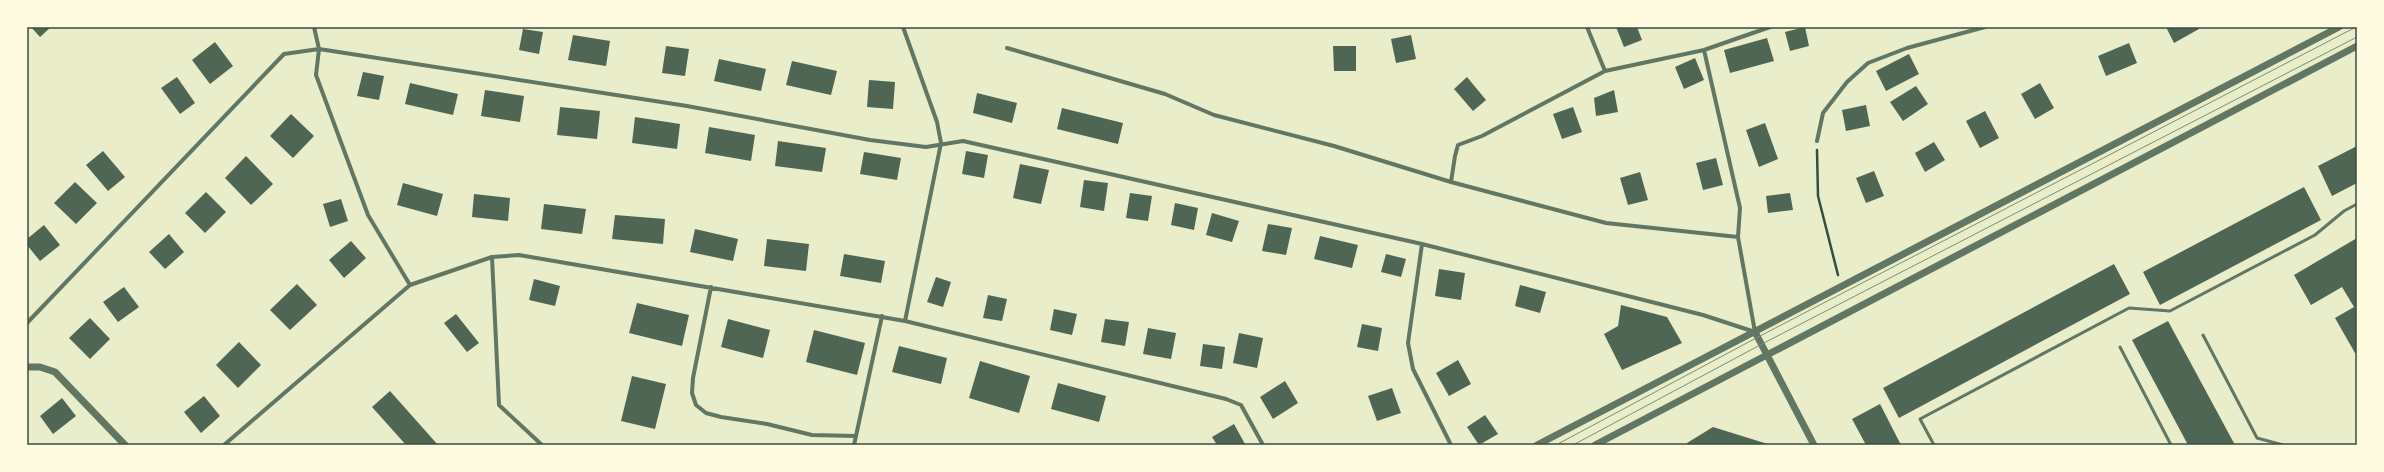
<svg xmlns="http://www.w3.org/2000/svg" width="2384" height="472" viewBox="0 0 2384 472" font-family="Montserrat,sans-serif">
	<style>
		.building { fill: #4f6655 }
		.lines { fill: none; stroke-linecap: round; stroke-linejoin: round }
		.path { stroke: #344e41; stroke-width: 2.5 }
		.service { stroke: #617663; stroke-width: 3 }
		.minor { stroke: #617663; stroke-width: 4 }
		.tertiary { stroke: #617663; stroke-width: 7 }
		.tram { stroke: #7c8e77; stroke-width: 1 }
		.neatline { fill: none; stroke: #344e41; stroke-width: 1.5 }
	</style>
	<rect width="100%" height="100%" fill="#e9edc9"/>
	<path class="building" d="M31 27H51L40 37Z
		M1616 27H1637L1642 40 1624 47Z
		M1805 27 1809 46 1790 51 1785 32Z
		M2166 27H2198L2199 29 2174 43Z
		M523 29 543 32 539 54 519 50Z
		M573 35 610 41 606 66 568 60Z
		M1411 35 1416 59 1396 63 1391 39Z
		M1767 38 1774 61 1730 73 1724 50Z
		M215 42 233 66 210 84 192 60Z
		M2129 43 2137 63 2106 76 2098 56Z
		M666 46 689 49 685 76 662 73Z
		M1333 46H1356V71H1334Z
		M1909 54 1919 74 1886 91 1876 71Z
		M1695 58 1704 80 1684 89 1675 67Z
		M719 59 766 69 761 91 714 81Z
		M792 61 837 71 831 95 786 85Z
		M363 72 384 76 379 100 357 96Z
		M177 77 195 103 180 114 161 88Z
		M1467 77 1486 100 1473 111 1454 89Z
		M869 80 895 82 893 109 867 107Z
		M410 83 458 94 453 115 405 104Z
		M2040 83 2054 108 2035 119 2021 94Z
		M1916 86 1928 104 1903 121 1890 102Z
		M485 90 524 96 520 122 481 116Z
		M1614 90 1618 112 1596 116 1594 98Z
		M977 93 1017 103 1012 123 973 113Z
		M1866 105 1870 126 1846 131 1842 110Z
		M560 107 600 111 597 139 557 135Z
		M1573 107 1582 132 1562 139 1553 114Z
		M1062 108 1123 123 1118 144 1057 129Z
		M1985 111 1999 138 1980 148 1966 121Z
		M291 114 314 136 293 158 270 136Z
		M635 117 680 124 677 149 632 143Z
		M1765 123 1778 159 1759 167 1746 130Z
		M709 127 755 135 751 161 705 153Z
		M778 141 826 148 822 172 775 166Z
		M1934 142 1945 160 1925 172 1915 153Z
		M2357 146V183L2332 196 2318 166Z
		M103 151 125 177 108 191 86 165Z
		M966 151 988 155 984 178 962 174Z
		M864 152 901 158 897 180 860 174Z
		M246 156 273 184 251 205 225 178Z
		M1716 158 1723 185 1703 190 1696 163Z
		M1020 164 1049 170 1041 204 1013 198Z
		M1874 171 1884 196 1866 203 1856 178Z
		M1640 172 1648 200 1628 205 1620 178Z
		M1084 180 1108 183 1104 211 1080 207Z
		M75 182 97 203 76 224 54 203Z
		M403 183 443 194 437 216 397 205Z
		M2304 187 2321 220 2160 305 2143 272Z
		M206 192 226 212 205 233 185 213Z
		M1130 193 1152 196 1148 221 1126 218Z
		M1790 193 1793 210 1768 213 1766 196Z
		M474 194 510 198 508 221 472 217Z
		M341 199 348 221 330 227 323 204Z
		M1175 203 1198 208 1194 230 1171 225Z
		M544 204 586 209 582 234 541 229Z
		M1212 213 1239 221 1232 242 1206 235Z
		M615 215 665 219 663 244 612 239Z
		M1268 224 1292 228 1286 255 1262 251Z
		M44 225 60 245 40 261 27 245V239Z
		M695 229 738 239 733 261 690 252Z
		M169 234 184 252 165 269 149 252Z
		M1320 236 1358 245 1352 268 1314 259Z
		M2357 238V352L2355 353 2335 318 2354 307 2342 287 2311 305 2294 275Z
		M767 239 809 244 806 271 764 266Z
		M351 241 366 258 344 278 329 260Z
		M844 254 885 261 881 283 840 276Z
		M1386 254 1406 259 1401 277 1381 272Z
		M2114 264 2130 294 1899 418 1883 388Z
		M1439 269 1465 273 1461 300 1435 296Z
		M936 277 951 282 943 307 927 302Z
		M534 279 560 286 555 306 529 300Z
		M297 284 317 305 290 330 270 310Z
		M1520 285 1546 292 1540 313 1515 306Z
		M124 287 139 307 118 322 103 302Z
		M988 295 1007 299 1002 321 983 318Z
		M637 303 689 315 682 346 629 333Z
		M1621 305 1667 317 1682 343 1622 370 1604 334 1618 326Z
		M1054 309 1077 314 1072 335 1050 330Z
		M456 314 479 343 467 352 444 323Z
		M90 318 110 339 90 359 69 338Z
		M728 319 770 330 763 358 721 347Z
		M1105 319 1129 322 1125 346 1101 342Z
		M2168 321 2235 445H2188L2132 340Z
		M1362 324 1382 328 1378 351 1357 347Z
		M1148 328 1176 333 1171 359 1143 354Z
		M814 330 865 343 857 375 806 362Z
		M1239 333 1263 338 1257 368 1233 363Z
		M239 342 261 365 238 388 216 365Z
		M1203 344 1225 347 1222 369 1200 366Z
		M899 346 947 358 941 384 892 372Z
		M1458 360 1471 384 1449 396 1436 373Z
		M980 361 1030 376 1019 413 969 398Z
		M632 376 666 384 655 429 621 421Z
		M1285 381 1298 403 1273 419 1260 397Z
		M1058 383 1106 396 1099 422 1051 409Z
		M1392 388 1401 413 1377 421 1368 396Z
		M390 391 438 445H406L372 407Z
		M204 396 220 416 201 433 184 412Z
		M62 398 76 416 53 434 40 416Z
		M1880 404 1901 445H1866L1852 419Z
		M1485 415 1498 434 1479 445 1467 427Z
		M1234 424 1245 444 1217 445 1212 437Z
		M1713 427 1771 445H1688L1687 443Z"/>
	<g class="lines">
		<path class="path" d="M1817 150 1818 196 1838 275"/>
		<path class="service" d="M2203 335 2257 438 2283 445
			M2120 347 2171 445
			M1934 445 1920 419 2129 308 2170 311 2315 235 2344 211 2357 204"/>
		<path class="minor" d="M314 27 319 49 316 75 368 215 410 285
			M903 27 937 122 941 143 905 321
			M1587 27 1605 71
			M1704 50 1740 208 1738 237
			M1817 141 1823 113 1847 82 1868 63 1907 48 1985 27
			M1451 182 1455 156 1458 145 1482 136 1605 71 1704 50 1770 27
			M1422 244 1408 343 1413 369 1451 445
			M492 257 499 405 542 445
			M711 287 693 378 692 393 696 405 706 413 721 417 767 424 812 435 856 436
			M27 323 284 54 319 49 687 106 870 140 926 147 963 141 1422 244 1703 315 1755 332 1738 237 1606 223 1451 182 1334 146 1214 115 1165 94 1007 48
			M224 445 410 285 492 257 519 255 905 321 1226 399 1241 405 1263 445
			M854 445 882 316"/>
		<path class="tertiary" d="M1755 332 1814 445
			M27 367H40L55 372 125 445
			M1537 445 2339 27
			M1595 445 2357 46"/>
		<path class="tram" d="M1556 445 1758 337 2356 27
			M1573 445 1762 344 2357 37"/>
	</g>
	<rect width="2384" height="472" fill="none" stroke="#fefae0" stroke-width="56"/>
	<rect x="28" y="28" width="2328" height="416" class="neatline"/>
</svg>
